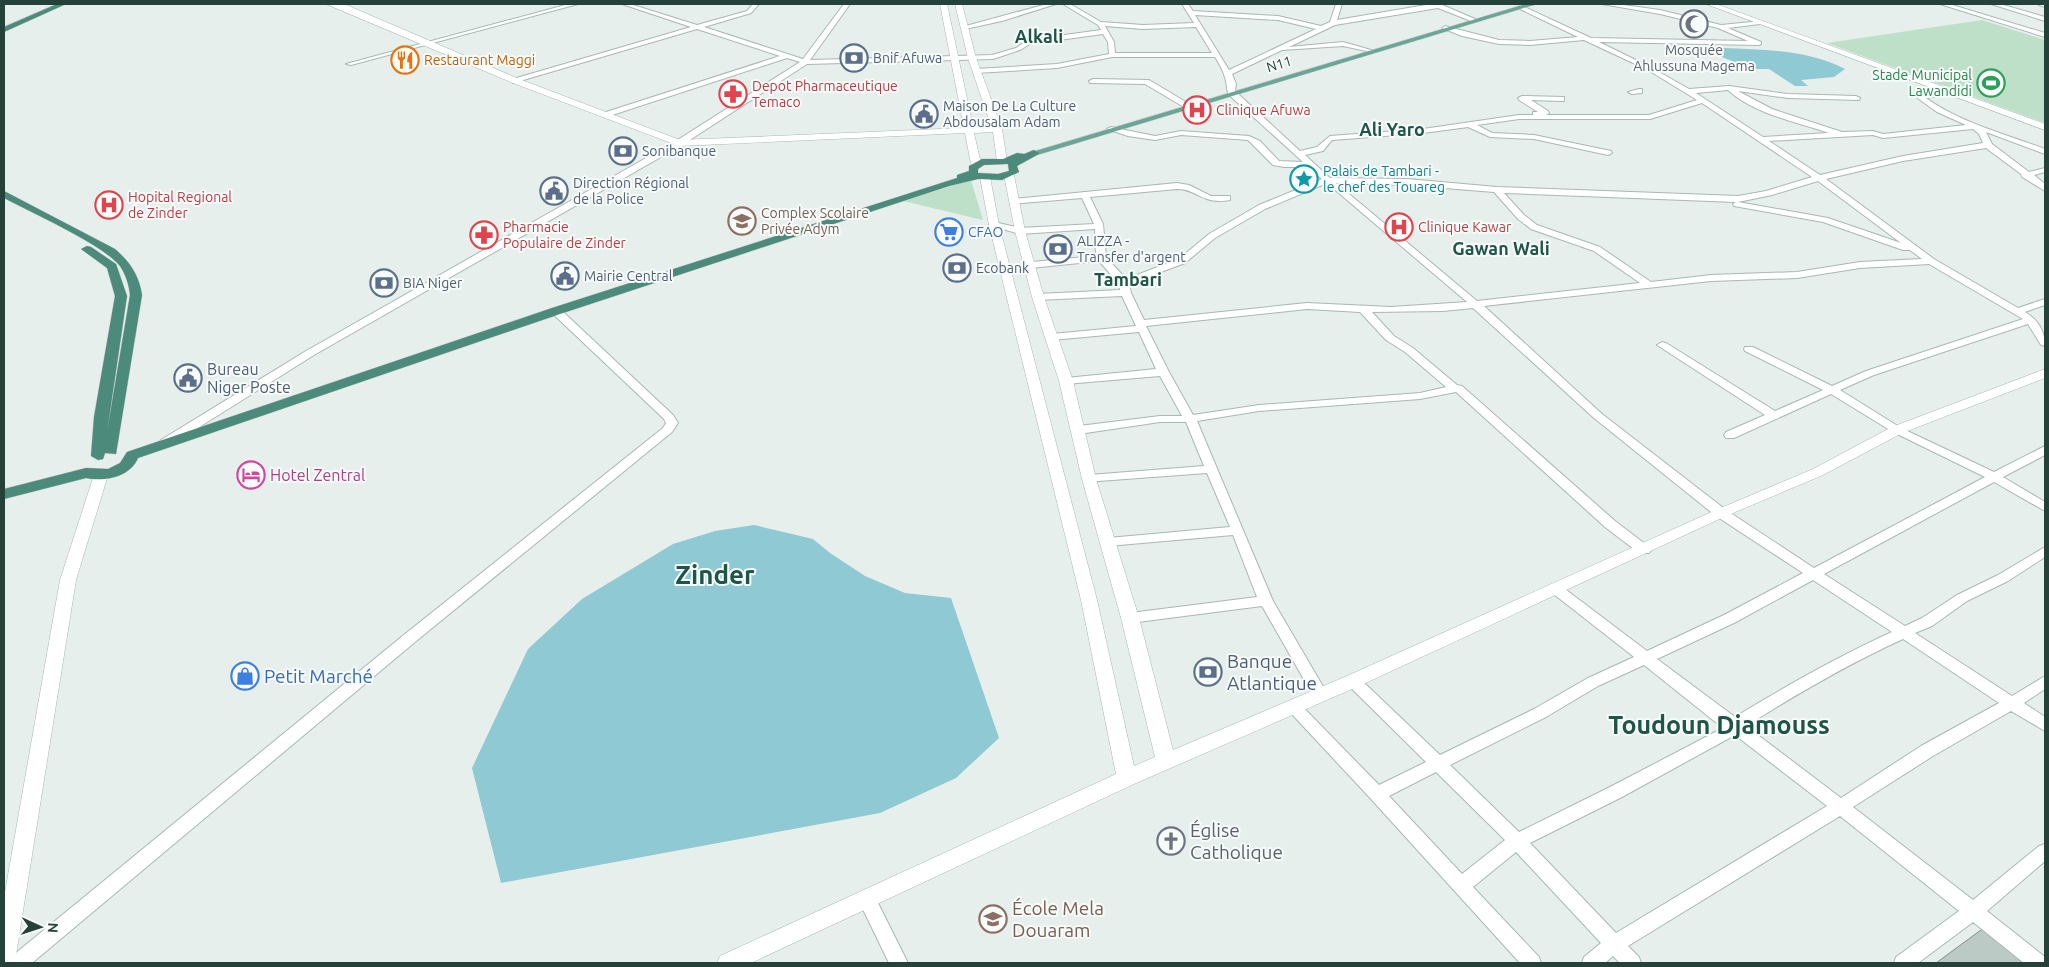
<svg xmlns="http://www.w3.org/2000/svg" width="2049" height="967" viewBox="0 0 2049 967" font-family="Ubuntu,sans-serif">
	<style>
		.green { fill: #bfe0c8 }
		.water { fill: #8ec9d4 }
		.building { fill: #bbcac4; stroke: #838d89 }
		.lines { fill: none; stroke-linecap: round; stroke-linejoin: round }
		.minor-casing { stroke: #a8b8b2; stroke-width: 2 }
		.tertiary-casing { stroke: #a8b8b2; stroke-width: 1 }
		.primary-casing { stroke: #c2cac8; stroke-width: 1 }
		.trunk-casing { stroke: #c2cac8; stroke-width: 1 }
		.minor { fill: #fff; fill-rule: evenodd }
		.tertiary { fill: #fff; fill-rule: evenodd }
		.primary { fill: #6aa596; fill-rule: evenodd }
		.trunk { fill: #4c8a7c; fill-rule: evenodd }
		.labels { text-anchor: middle; stroke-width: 4; stroke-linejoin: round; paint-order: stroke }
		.far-worship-label { font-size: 14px; fill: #5b616d; stroke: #f7fbf9 }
		.far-service-label { font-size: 14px; fill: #4e5e75; stroke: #f7fbf9; text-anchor: start }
		.far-food-label { font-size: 14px; fill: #c56008; stroke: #f7fbf9; text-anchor: start }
		.far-street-label { font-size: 14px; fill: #24423a; stroke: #f7fbf9 }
		.far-leisure-label { font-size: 14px; fill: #27864d; stroke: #f7fbf9; text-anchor: end }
		.far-health-label { font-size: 14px; fill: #be3a42; stroke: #f7fbf9; text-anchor: start }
		.far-culture-label { font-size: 14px; fill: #0d838f; stroke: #f7fbf9; text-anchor: start }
		.far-education-label { font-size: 14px; fill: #785e54; stroke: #f7fbf9; text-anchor: start }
		.far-shop-label { font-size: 14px; fill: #366cbe; stroke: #f7fbf9; text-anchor: start }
		.service-label { font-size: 16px; fill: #4e5e75; stroke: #f7fbf9; text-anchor: start }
		.hotel-label { font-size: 16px; fill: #b23c85; stroke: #f7fbf9; text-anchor: start }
		.far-district-label { font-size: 18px; font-weight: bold; fill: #1f5548; stroke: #f7fbf9 }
		.near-service-label { font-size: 19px; fill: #4e5e75; stroke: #f7fbf9; text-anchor: start }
		.near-shop-label { font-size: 19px; fill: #366cbe; stroke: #f7fbf9; text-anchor: start }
		.near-worship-label { font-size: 19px; fill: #5b616d; stroke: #f7fbf9; text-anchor: start }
		.near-education-label { font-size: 19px; fill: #785e54; stroke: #f7fbf9; text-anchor: start }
		.near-district-label { font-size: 25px; font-weight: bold; fill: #1f5548; stroke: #f7fbf9 }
		.town-label { font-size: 26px; font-weight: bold; fill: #1f5548; stroke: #f7fbf9 }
	</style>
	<rect width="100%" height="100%" fill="#e6efeb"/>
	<path class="green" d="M1982 20 2045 40V123L1827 43Z
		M971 180 983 220 903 201Z"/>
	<path class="water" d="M1722 48C1764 50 1806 49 1845 69L1834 77 1801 80 1808 86H1795L1769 69H1752L1702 49Z
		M754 525 813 539 830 553 865 576 905 593 951 598 999 738 956 778 880 813 501 883 472 768 528 649 582 599 673 544 715 531Z"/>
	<path class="building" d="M1985 927 2032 963H1936Z"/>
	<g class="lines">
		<g class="minor-casing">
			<path id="minor" d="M569 4H578L351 65 346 64Z
				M622 4H630L697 25 747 11 753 4H759L751 13 704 27 803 59 844 4H850L810 60 992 55 1016 48 1028 40 1101 30 1098 25 1063 4H1070L1101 22 1143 25 1194 23 1182 4H1188L1193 11 1278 16 1321 26 1330 22 1336 4H1342L1337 20 1432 4H1440L1475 19V21H1471L1438 8 1335 25 1289 47 1343 42 1371 50V52L1343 46 1282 50 1232 74 1236 84 1235 91 1300 151 1317 147 1330 136 1423 129 1519 115H1533V112H1538L1519 100 1518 98 1522 96 1564 97V101H1561L1531 100 1548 111 1549 113 1546 115H1649L1697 100 1648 70 1584 40 1530 45 1499 44 1462 36 1442 28 1445 26 1499 40 1530 41 1578 37 1518 8 1520 5 1591 38 1748 41 1718 28 1660 14 1602 4H1616L1660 10 1721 25 1762 21 1760 24 1728 28 1761 42V44L1759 45 1599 42 1652 68 1689 89 1729 86 1788 94 1856 96 1860 98 1859 100 1788 98 1738 91 1772 109 1842 132 1873 131 1883 134 1966 125 1937 112 1916 97 1950 89H1953V93L1926 98C1961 123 2005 134 2045 149V154L1986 132 1992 144 2029 172 2045 168V172L2034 175 2045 184V191L2022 177 2021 174 1986 148 1903 161 1826 179 1934 259 2018 308 2045 299V305L2025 312C2038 320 2045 331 2045 346L2041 345 2028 324 1874 375 1840 390 1901 428 1994 472 2045 446V455L2003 477 2045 502V511L1994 482 1824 574 1905 626 1922 618 1957 595 1998 575 2045 547V557L2008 581 1967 601 1932 626 1915 633 2012 696 2045 676V689L2024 703 2045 717V731L2011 711 1933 756 1853 807 1973 900 2039 846 2045 844V861L1987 911 2045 957V963H2024L1973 922 1918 963H1894L1896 957 1959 911 1840 816 1628 946 1639 957 1641 963H1620L1613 956 1605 963H1582L1584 957 1601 943 1516 852 1473 887 1539 957 1541 963H1520L1371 799 1288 710 1285 706 1288 702 1293 700 1298 702 1379 785 1426 762 1348 685 1345 681 1348 677 1353 675 1358 677 1440 755 1534 709 1588 678 1634 657 1551 592 1549 589 1551 586H1561L1647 651 1724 615 1803 573 1716 516 1594 418 1473 308 1443 311 1372 312 1394 336 1413 348 1457 385 1462 386 1615 521 1649 547 1651 550 1649 553H1639L1605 527 1456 392 1420 399 1259 411 1197 421 1273 601 1328 695 1325 699 1320 701 1315 699 1262 606 1130 623 1125 622 1123 618 1125 614 1130 613 1257 597 1233 535 1108 546 1103 545 1101 542 1103 539 1108 538 1230 527 1207 473 1085 482 1083 479 1085 476 1089 475 1204 466 1186 422H1160L1079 434 1073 430 1079 426 1160 416H1182L1160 376 1066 384 1060 381 1066 378 1156 369 1139 332 1052 340 1047 337 1052 334 1136 326 1122 296 1038 300 1033 297 1038 294 1120 290 1119 284 1099 261 1031 268 1026 265 1031 262 1096 256 1095 229 1020 234 989 225 994 222 1020 228 1094 224 1082 198 1011 204 1010 202 1014 199 1177 183 1189 185 1211 196H1230V200C1201 205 1198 189 1177 189L1090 197 1103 224 1106 257 1126 279 1179 259 1209 234 1259 205 1322 179 1308 167H1284L1273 165 1248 140 1181 135 1155 140 1128 136 1107 129 1111 127 1155 136 1181 131 1249 136 1260 141 1279 161 1303 162 1228 94C1226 78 1224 71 1215 57H1112L1057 68 976 73 973 71 976 69 1057 64 1109 54 1108 42 1103 34 1030 44 1020 50 993 59 807 64 682 145 314 355 169 446H161L159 443 161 440 306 351 676 141 800 62 787 58 606 117 602 115 603 113 780 56 697 29 513 83V79L691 27ZM1195 15 1278 20 1316 29 1229 70ZM1105 26 1143 29 1196 27 1212 53H1115L1114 42ZM1728 90C1754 114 1796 122 1829 133L1763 137 1696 93ZM1702 103 1812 177 1766 191 1738 196 1497 187 1407 179 1330 178 1305 155 1323 151 1332 140 1423 133 1468 127 1490 137 1534 139 1608 155 1612 153 1611 151 1534 135 1492 133 1477 125 1519 119H1650ZM1973 129 1979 134 1983 143 1903 156 1820 175 1769 141 1873 135 1883 138ZM1818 181 1901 243 1828 218 1738 202 1772 195ZM1327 183 1467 302 1391 307 1307 303 1144 320 1131 293 1129 284 1185 263 1215 238 1265 209ZM1336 183 1407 185 1494 192 1518 219 1531 229 1594 251 1640 283 1477 301ZM1504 193 1736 202 1733 204 1734 206 1823 222 1903 250H1910L1922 259 1860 262 1797 272 1711 275 1651 282 1600 247 1537 225 1524 215ZM1929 264 2023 319 1866 371 1832 386 1753 347H1745L1744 349 1745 351 1823 390 1775 411 1666 343 1662 342 1657 345 1765 415 1726 432 1724 435 1726 438H1734L1831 394 1893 432 1985 477 1814 568 1726 510 1602 414 1484 306 1711 281 1797 278 1860 268ZM1307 309 1360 312 1386 340 1405 352 1446 387 1420 393 1259 405 1193 415 1169 372 1146 326ZM1813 580 1892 632C1837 657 1786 686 1735 717L1657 659 1734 623ZM1903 639 1999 703 1921 746 1841 798 1746 726C1797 694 1848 664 1903 639ZM1644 665 1723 728 1610 787 1519 832 1450 765 1546 717 1598 686ZM1735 735 1827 806 1616 933 1530 843 1622 797ZM1436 772 1505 840 1462 874 1389 796Z
				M1047 4H1056L1002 21 965 29 962 27Z
				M1940 4H1949L2045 33V37Z
				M1991 4H2000L2045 17V21Z
				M2038 4H2045V7L2039 5Z
				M1093 79 1149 80 1191 105 1184 107 1145 84 1090 83 1089 81Z
				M1639 89H1642V93L1632 94 1628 92Z
				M556 308 560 309 673 415 678 423 672 432 415 642 32 963H9L11 957 405 634 663 428 666 423 664 419 552 313V309Z
				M867 891 873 893 908 963H889L858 899 861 893Z"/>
		</g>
		<g class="tertiary-casing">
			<path id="tertiary" d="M326 4H344L519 79 680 140 964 128 940 4H947L973 127 991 126 968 58 955 4H962L976 58 1002 129 1007 161 1002 164 997 161 993 132 974 133 981 164 976 167 971 164 965 133 679 146 513 83Z
				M1706 4H1716L2045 124V130Z
				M1009 172 1014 175 1025 231 1044 297 1073 381 1096 479 1139 618 1173 750 1347 676 1716 510 1813 469 1892 427 2045 369V378L1902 433 1823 475 1726 516 1359 686 1134 784 751 963H717L720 956 1116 774 1081 600 989 225 980 177 981 175 990 177 999 225 1097 600 1134 766 1155 757 1121 618 1082 479 1059 381 1032 297 1015 231 1004 175Z
				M101 470 108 475 76 580 15 961 14 963H4V898L60 580 94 475Z"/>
		</g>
		<g class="primary-casing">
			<path id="primary" d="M1526 4H1537L1037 155 1029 153Z"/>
		</g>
		<g class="trunk-casing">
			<path id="trunk" d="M57 4H66L4 32V27Z
				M1034 150 1039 153 1037 155 1017 166 1019 172 1002 180 978 179 949 186 560 314 138 458C130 477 105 482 86 478L4 499V489L86 468 108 469 120 463 127 452 552 308 957 178V175L969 171V166L982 159H1003L1017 153 1024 154ZM1008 164 1009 171 998 174 978 173V169L984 165Z
				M4 191 115 249C130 262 139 275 142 295L116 454 105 453 103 459 98 460 91 456 94 417 115 296 107 268 81 249 87 246 91 247 116 264 127 296 107 432 130 295C129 285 126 275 120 266 102 244 32 213 4 198Z"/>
		</g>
		<use href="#minor" class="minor"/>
		<use href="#tertiary" class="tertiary"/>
		<use href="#primary" class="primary"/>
		<use href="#trunk" class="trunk"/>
	</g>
	<defs>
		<g id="mosque-ring" transform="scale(1.4375)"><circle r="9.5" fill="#f7fbf9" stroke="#6b7280" stroke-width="1.5"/><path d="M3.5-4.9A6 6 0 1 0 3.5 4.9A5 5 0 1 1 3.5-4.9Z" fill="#6b7280"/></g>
		<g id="bank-ring" transform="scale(1.4375)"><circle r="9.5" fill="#f7fbf9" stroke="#5c6f8a" stroke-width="1.5"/><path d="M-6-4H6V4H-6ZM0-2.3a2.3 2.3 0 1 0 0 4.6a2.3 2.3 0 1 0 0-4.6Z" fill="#5c6f8a"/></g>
		<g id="restaurant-ring" transform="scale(1.4375)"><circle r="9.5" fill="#f7fbf9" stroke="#e8710a" stroke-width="1.5"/><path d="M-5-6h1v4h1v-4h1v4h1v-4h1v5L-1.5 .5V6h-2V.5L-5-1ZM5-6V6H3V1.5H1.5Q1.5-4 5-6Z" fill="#e8710a"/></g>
		<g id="stadium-ring" transform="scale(1.4375)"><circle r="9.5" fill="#f7fbf9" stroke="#2e9e5b" stroke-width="1.5"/><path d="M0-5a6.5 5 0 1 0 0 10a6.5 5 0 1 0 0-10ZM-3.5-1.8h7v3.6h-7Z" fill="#2e9e5b"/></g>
		<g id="pharmacy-ring" transform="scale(1.4375)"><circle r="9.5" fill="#f7fbf9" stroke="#e0444e" stroke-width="1.5"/><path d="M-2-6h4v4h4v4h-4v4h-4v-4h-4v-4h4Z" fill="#e0444e"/></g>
		<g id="hospital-ring" transform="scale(1.4375)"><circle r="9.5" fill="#f7fbf9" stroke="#e0444e" stroke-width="1.5"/><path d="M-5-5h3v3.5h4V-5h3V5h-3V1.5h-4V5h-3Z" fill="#e0444e"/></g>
		<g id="civic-ring" transform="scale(1.4375)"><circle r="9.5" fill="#f7fbf9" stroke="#5c6f8a" stroke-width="1.5"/><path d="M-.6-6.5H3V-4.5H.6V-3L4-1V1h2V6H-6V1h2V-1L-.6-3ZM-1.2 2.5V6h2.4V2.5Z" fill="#5c6f8a"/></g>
		<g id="sight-ring" transform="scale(1.4375)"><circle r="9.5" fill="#f7fbf9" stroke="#0f9aa8" stroke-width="1.5"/><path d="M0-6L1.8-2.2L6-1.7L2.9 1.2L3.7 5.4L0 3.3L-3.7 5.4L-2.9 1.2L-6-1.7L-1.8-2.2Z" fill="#0f9aa8"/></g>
		<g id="school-ring" transform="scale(1.4375)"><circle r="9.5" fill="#f7fbf9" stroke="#8d6e63" stroke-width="1.5"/><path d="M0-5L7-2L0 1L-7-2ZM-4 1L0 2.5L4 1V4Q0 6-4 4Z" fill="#8d6e63"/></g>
		<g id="supermarket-ring" transform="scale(1.4375)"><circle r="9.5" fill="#f7fbf9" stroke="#3f7fe0" stroke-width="1.5"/><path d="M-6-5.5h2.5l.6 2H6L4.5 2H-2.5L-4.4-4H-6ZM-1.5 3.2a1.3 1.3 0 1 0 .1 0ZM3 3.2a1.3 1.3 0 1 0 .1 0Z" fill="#3f7fe0"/></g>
		<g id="hotel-ring" transform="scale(1.4375)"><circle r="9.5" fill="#f7fbf9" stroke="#d1479c" stroke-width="1.5"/><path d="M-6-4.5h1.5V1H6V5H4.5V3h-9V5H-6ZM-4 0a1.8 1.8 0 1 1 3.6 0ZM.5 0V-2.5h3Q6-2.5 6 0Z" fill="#d1479c"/></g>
		<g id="shop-ring" transform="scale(1.4375)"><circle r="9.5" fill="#f7fbf9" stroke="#3f7fe0" stroke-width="1.5"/><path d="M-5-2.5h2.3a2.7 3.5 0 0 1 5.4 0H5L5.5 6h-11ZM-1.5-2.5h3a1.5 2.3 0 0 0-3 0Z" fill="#3f7fe0"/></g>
		<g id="church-ring" transform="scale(1.4375)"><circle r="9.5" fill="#f7fbf9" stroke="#6b7280" stroke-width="1.5"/><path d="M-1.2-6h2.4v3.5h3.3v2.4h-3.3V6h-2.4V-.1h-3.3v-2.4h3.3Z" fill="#6b7280"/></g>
	</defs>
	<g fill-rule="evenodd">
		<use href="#mosque-ring" x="1694" y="24"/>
		<use href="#bank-ring" x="854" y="58"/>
		<use href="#restaurant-ring" x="405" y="60"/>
		<use href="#stadium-ring" x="1991" y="83"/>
		<use href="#pharmacy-ring" x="733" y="94"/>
		<use href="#hospital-ring" x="1197" y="110"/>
		<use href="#civic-ring" x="924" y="114"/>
		<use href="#bank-ring" x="623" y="151"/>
		<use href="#sight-ring" x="1304" y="179"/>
		<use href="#civic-ring" x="554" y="191"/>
		<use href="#hospital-ring" x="109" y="205"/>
		<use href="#school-ring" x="742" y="221"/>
		<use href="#hospital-ring" x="1399" y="227"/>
		<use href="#supermarket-ring" x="949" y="232"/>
		<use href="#pharmacy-ring" x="484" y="235"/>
		<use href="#bank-ring" x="1058" y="249"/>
		<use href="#bank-ring" x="957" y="268"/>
		<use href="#civic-ring" x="565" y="276"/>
		<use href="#bank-ring" x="384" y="283"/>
		<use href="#civic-ring" x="188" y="378"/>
		<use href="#hotel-ring" x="251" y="475"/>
		<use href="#bank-ring" x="1208" y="672"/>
		<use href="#shop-ring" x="245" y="676"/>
		<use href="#church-ring" x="1171" y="841"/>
		<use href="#school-ring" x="993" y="919"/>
	</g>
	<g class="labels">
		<g class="far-worship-label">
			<text x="1694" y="55">Mosquée<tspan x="1694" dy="16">Ahlussuna Magema</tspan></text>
		</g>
		<g class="far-service-label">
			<text x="873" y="63">Bnif Afuwa</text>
			<text x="943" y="111">Maison De La Culture<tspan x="943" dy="16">Abdousalam Adam</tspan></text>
			<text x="642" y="156">Sonibanque</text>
			<text x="573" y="188">Direction Régional<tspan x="573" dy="16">de la Police</tspan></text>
			<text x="1077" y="246">ALIZZA -<tspan x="1077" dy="16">Transfer d'argent</tspan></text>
			<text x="976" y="273">Ecobank</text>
			<text x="584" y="281">Mairie Central</text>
			<text x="403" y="288">BIA Niger</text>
		</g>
		<g class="far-food-label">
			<text x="424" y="65">Restaurant Maggi</text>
		</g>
		<g class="far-street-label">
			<text transform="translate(1279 64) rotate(-17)" y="5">N11</text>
		</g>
		<g class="far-leisure-label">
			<text x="1972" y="80">Stade Municipal<tspan x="1972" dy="16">Lawandidi</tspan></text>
		</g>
		<g class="far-health-label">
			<text x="752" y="91">Depot Pharmaceutique<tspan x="752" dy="16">Temaco</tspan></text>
			<text x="1216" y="115">Clinique Afuwa</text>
			<text x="128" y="202">Hopital Regional<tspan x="128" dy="16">de Zinder</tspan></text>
			<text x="503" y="232">Pharmacie<tspan x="503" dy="16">Populaire de Zinder</tspan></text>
			<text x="1418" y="232">Clinique Kawar</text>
		</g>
		<g class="far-culture-label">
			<text x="1323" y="176">Palais de Tambari -<tspan x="1323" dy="16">le chef des Touareg</tspan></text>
		</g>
		<g class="far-education-label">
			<text x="761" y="218">Complex Scolaire<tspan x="761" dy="16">Privée Adym</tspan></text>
		</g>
		<g class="far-shop-label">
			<text x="968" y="237">CFAO</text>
		</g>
		<g class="service-label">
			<text x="207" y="375">Bureau<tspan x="207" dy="18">Niger Poste</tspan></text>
		</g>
		<g class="hotel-label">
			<text x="270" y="481">Hotel Zentral</text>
		</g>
		<g class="far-district-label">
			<text x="1039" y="43">Alkali</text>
			<text x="1392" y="136">Ali Yaro</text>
			<text x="1501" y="255">Gawan Wali</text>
			<text x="1128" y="286">Tambari</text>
		</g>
		<g class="near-service-label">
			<text x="1227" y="668">Banque<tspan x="1227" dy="22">Atlantique</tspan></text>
		</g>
		<g class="near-shop-label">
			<text x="264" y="683">Petit Marché</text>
		</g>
		<g class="near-worship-label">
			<text x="1190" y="837">Église<tspan x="1190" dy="22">Catholique</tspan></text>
		</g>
		<g class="near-education-label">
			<text x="1012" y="915">École Mela<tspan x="1012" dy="22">Douaram</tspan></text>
		</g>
		<g class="near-district-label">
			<text x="1719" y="734">Toudoun Djamouss</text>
		</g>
		<g class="town-label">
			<text x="715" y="584">Zinder</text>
		</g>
	</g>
	<rect width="2049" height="967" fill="none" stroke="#24423a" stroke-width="10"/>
	<g transform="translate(40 927) rotate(93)" stroke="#f7fbf9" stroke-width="4" paint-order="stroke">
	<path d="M0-4L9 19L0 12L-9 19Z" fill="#24423a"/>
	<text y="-8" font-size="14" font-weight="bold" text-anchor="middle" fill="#24423a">N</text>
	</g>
</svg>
